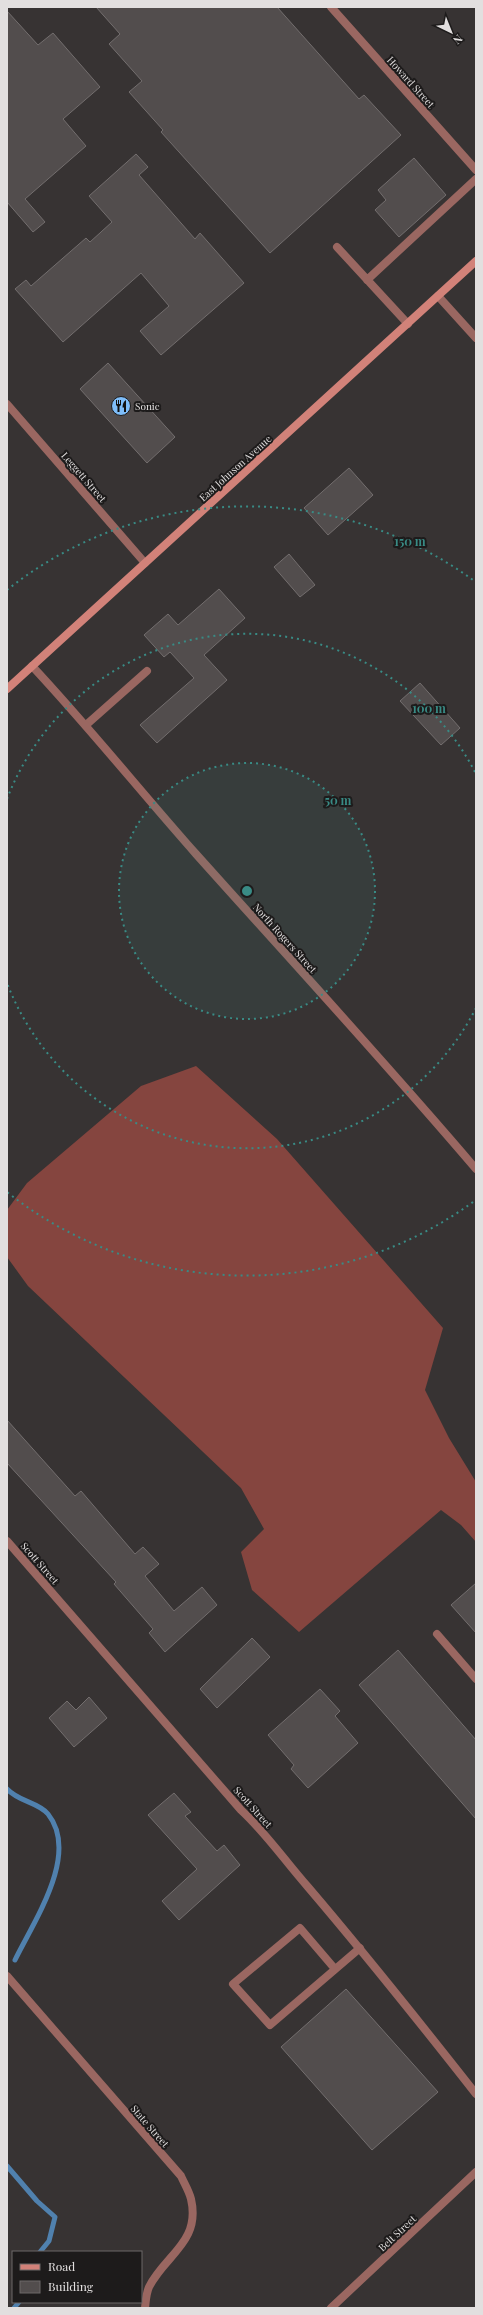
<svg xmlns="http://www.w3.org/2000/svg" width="483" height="2315" viewBox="0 0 483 2315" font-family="'Playfair Display',serif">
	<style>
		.forest { fill: #85453f }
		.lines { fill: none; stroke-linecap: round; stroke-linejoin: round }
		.stream { stroke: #5081ae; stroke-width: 5 }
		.building { fill: #524d4d; stroke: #736e6e }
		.service { stroke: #9a6761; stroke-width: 8 }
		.minor { stroke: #9a6761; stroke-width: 8 }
		.tertiary { stroke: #9a6761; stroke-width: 8 }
		.secondary { stroke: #d28279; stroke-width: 8 }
		.ring { fill: none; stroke: #398b85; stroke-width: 2; stroke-dasharray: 2 4 }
		.labels { text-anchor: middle; stroke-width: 4; stroke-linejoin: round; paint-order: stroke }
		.street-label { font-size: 10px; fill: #e2dfdf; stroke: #1d1b1b }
		.poi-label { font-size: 10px; fill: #e2dfdf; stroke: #1d1b1b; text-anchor: start }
		.centre { fill: #398b85; stroke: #1d1b1b; stroke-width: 2 }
		.ring-label { font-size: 12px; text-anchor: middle; font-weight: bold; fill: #398b85; stroke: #1d1b1b; stroke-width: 4; stroke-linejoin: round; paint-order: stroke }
	</style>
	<rect width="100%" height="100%" fill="#373333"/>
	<path class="forest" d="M196 1066 277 1139 443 1328 425 1390 449 1438 476 1482V1542L461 1525 441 1510 299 1632 252 1590 241 1552 264 1529 241 1488 28 1286 7 1257V1210L27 1183 141 1086Z"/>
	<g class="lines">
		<path class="stream" d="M7 1789C19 1802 38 1802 48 1814 80 1854 34 1921 15 1960
			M7 2166 37 2201 55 2217 49 2241 40 2252
			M14 2308 19 2302"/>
	</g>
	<path class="building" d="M96 7H277L359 99 364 95 401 135 270 253 161 132 163 130 129 92 142 81 109 44 120 34Z
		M7 11 38 45 53 33 100 87 63 119 86 146 25 199 45 222 33 232 7 202Z
		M136 154 148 167 139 175 195 239 200 233 244 283 161 355 140 331 169 306 141 273 63 342 15 289 26 280 31 286 86 238 90 242 112 222 89 196Z
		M414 158 446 195 399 237 375 210 386 200 378 190Z
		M108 363 175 437 147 463 80 389Z
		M349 468 373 495 328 535 304 508Z
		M289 554 315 585 300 597 274 567Z
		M219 589 245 618 204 655 227 680 157 743 140 725 194 678 170 652 164 657 144 635 168 614 178 625Z
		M420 683 460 728 441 745 400 701Z
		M7 1420 75 1496 81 1491 135 1554 143 1547 159 1564 145 1576 174 1611 202 1587 217 1605 165 1652 149 1633 153 1629 114 1584 116 1582 7 1463Z
		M476 1583V1633L451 1605Z
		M252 1638 270 1657 217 1708 200 1689Z
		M398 1650 476 1740V1819L359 1685Z
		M320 1689 340 1711 335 1716 358 1743 308 1788 291 1769 294 1765 268 1735Z
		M89 1697 107 1718 74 1747 49 1718 67 1701 76 1710Z
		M174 1793 191 1812 185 1816 217 1851 224 1845 240 1865 179 1920 162 1901 197 1869 148 1815Z
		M346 1989 438 2092 372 2150 281 2047Z"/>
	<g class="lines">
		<path class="service" d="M337 247 408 324
			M367 280 476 179
			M86 725 147 671
			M437 1634 476 1679
			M335 1969 300 1928 233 1984 270 2025 360 1948"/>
		<path class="minor" d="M331 7 476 170
			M438 296 476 338
			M7 404 145 563
			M32 666C89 727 141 792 196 854 290 959 385 1062 476 1169
			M7 1541 241 1810C266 1833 285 1861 308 1887 366 1955 421 2024 476 2094
			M7 1976 181 2176C184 2183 189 2191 191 2199 201 2242 165 2255 149 2287 146 2294 146 2300 145 2308"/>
		<path class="tertiary" d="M331 2308 476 2172"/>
		<path class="secondary" d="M7 689 476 261"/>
	</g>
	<circle cx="247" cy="891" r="128" fill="#398b85" fill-opacity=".12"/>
	<g class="ring">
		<circle cx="247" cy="891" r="128"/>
		<path d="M476 1008A257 257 0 0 1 7 983M7 799A257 257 0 0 1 476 774"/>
		<path d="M473 1202A385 385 0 0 1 7 1192M7 590A385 385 0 0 1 473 580"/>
	</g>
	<defs>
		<g id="restaurant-disc" transform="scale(1)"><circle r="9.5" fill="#7ebdf9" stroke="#1d1b1b"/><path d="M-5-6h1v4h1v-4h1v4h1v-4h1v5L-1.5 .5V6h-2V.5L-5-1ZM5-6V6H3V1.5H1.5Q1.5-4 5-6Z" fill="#111"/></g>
	</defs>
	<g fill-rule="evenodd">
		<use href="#restaurant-disc" x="121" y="406"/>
	</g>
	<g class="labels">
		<g class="street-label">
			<text transform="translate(411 82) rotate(48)" y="4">Howard Street</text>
			<text transform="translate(235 468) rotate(-42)" y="4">East Johnson Avenue</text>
			<text transform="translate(84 477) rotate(49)" y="4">Leggett Street</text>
			<text transform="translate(285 938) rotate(48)" y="4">North Rogers Street</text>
			<text transform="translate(40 1563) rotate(49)" y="4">Scott Street</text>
			<text transform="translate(253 1807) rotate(48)" y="4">Scott Street</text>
			<text transform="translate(150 2126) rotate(49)" y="4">State Street</text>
			<text transform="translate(397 2233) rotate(-43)" y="4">Belt Street</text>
		</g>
		<g class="poi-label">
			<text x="135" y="410">Sonic</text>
		</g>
	</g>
	<circle cx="247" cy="891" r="6" class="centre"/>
	<g class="ring-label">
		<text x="410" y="546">150 m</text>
		<text x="429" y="713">100 m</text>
		<text x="338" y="805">50 m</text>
	</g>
	<rect width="483" height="2315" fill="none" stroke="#e2dfdf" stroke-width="16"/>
	<rect x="12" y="2251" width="130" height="52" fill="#1d1b1b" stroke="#6c6969"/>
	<rect x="20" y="2264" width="20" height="6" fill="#d28279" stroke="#6c6969"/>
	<text x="48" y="2271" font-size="12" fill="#e2dfdf">Road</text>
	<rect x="20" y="2281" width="20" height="12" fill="#524d4d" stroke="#6c6969"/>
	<text x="48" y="2291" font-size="12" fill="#e2dfdf">Building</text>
	<g transform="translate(451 32) rotate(137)" stroke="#1d1b1b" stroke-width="3" paint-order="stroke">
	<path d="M0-3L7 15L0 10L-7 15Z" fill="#e2dfdf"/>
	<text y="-6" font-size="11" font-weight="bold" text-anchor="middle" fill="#e2dfdf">N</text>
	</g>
</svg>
